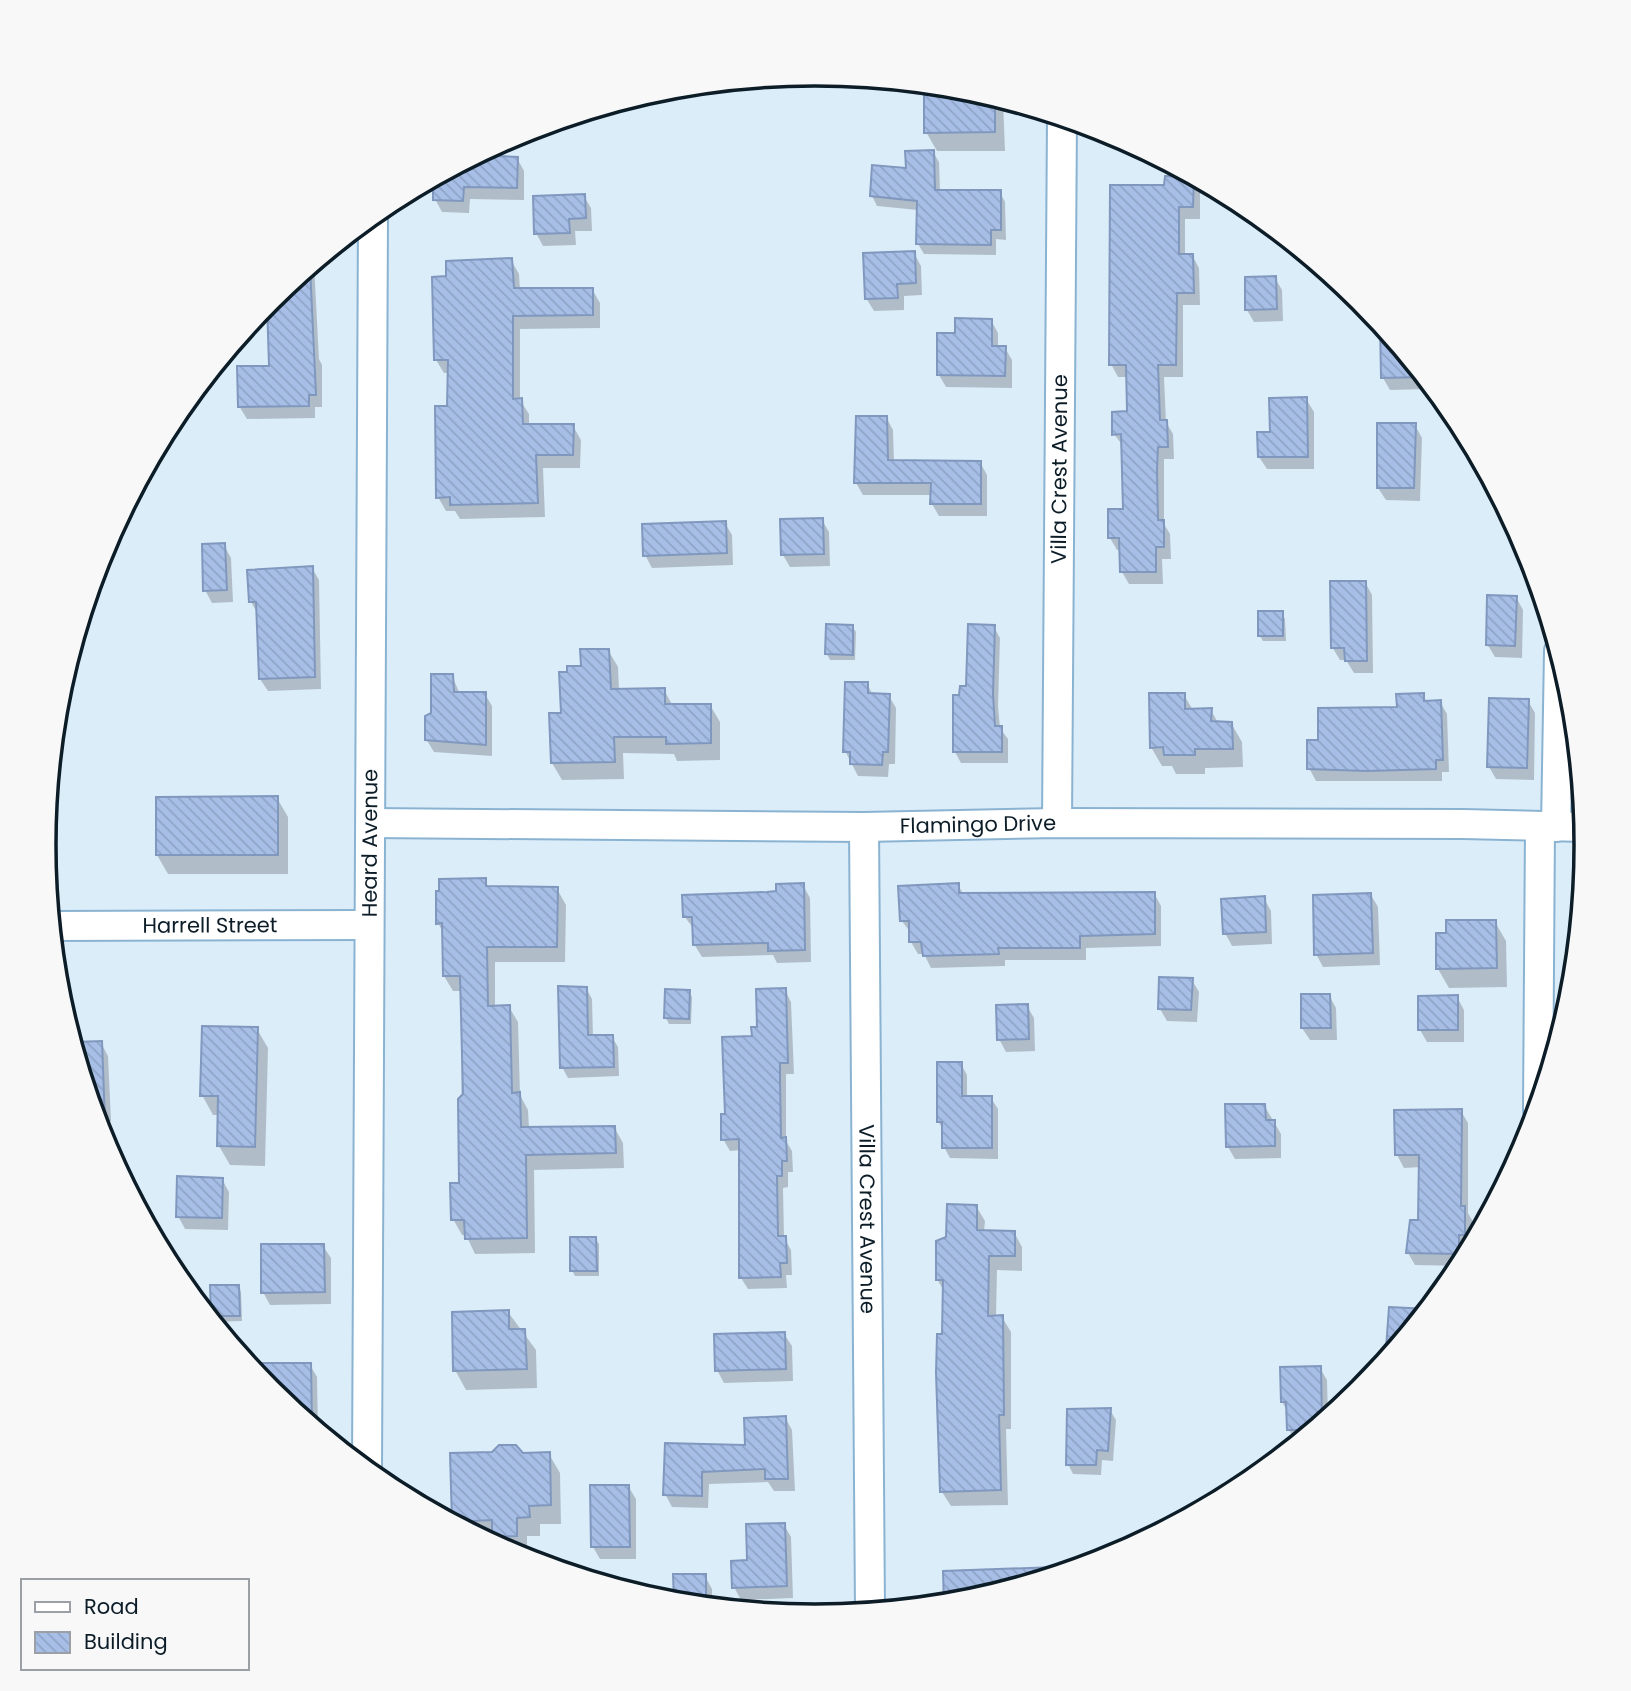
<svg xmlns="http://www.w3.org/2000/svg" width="1631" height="1691" viewBox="0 0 1631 1691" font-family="Poppins,sans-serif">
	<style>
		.shadow { fill: #0003 }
		.building { fill: url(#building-back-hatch); stroke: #8198be; stroke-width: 2 }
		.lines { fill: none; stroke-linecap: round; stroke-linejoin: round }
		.street-casing { stroke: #8ab3d2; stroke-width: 32 }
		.street { stroke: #fff; stroke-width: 28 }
		.labels { text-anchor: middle; stroke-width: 5; stroke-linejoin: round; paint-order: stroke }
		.street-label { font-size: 21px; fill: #0c1d28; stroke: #f8f8f8 }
		.rim { fill: none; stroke: #0c1d28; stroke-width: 3.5 }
	</style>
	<defs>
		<pattern id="building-back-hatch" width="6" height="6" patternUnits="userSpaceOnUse" patternTransform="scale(1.75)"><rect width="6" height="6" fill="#a7bfe7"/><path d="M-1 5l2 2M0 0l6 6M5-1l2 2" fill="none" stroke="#8fa4c6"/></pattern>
	</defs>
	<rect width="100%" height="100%" fill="#dcedfa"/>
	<path class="shadow" d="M926 85 966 89 1003 100 1005 151H937L926 132Z
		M497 145 503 158H517L524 171V200L470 199 469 213 442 212 435 199V178L442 174 456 175V167Z
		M933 152 939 162 940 192H1000L1005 202 1006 240 996 239V255L924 254 918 244V210L877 206 872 196Z
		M1193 178 1200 190V219H1185V256L1192 255 1199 268 1200 305H1183V377H1164L1166 422 1173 434 1174 459H1164V524L1170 534 1171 559H1162L1163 584H1129L1122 572 1121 550H1117L1110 538 1124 511 1123 446 1114 434 1129 413 1128 377H1118L1111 364 1166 187Z
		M584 196 591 208 592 231H575L576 245 543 246 536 233Z
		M914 253 921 266 922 295 904 296V310L874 311 866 298Z
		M511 260 519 274 520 290 592 289 600 303V328L520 329V400L529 414V426H573L581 440 580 468H543L545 517 460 519 455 511H446L438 497 449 407 450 373H444L436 360 448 278Z
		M314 264 319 359 322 365V407H315V418L247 419 239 406 271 367 269 301Z
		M1275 278 1282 290 1283 321 1254 322 1247 310Z
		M991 320 998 333V347L1005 348 1012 360V388L946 387 939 375 957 335Z
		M1382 329H1385L1429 383V389L1390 390 1383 378Z
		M1306 399 1314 412V469H1267L1259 457 1272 434Z
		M886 417 893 430 894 462H980L987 475V516H939L932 504V495H863L856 483Z
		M1415 425 1422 438 1420 501 1386 500 1378 488Z
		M822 520 829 532 830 566 790 567 783 555Z
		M725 523 732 535 733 565 652 568 645 555Z
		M224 545 231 558 233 602 212 603 205 590Z
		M312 568 319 580 321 689 268 691 260 679 258 614 251 602Z
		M1365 582 1372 595 1373 673H1354L1346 660H1340L1332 647Z
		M1516 597 1523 610 1522 658 1495 657 1487 644Z
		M1282 613 1285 619 1286 641H1263L1260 636Z
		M852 626 856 632 855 660H830L827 654Z
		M994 627 1000 638 998 706 1000 728 1008 739V763H961L955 752 961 696Z
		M608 650 618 667 619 691 664 690 673 706 710 705 720 722V760L677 761 674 754 623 753 624 779 562 780 552 763 551 715 562 714Z
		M452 676 460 694H485L492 706V756L434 752 426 739 432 714Z
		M867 684 873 695 889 696 896 708 895 764H889L888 777 858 776 845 751Z
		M60 689 66 699V721H56Z
		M1184 695 1193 710H1211L1218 723H1231L1242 742 1243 767 1205 768V774H1176L1172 766H1162L1151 747Z
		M1423 695 1427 702H1440L1447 714 1449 772H1442V781H1316L1309 768 1320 742 1399 709Z
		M1528 701 1535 713 1534 780 1496 779 1489 767Z
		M277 798 288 817V874H168L157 855Z
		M485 880 489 888 557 889 566 905 565 962H495V1007H509L518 1022 520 1095 528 1110 529 1129 614 1127 623 1143 624 1168 534 1170 535 1253 475 1254 466 1235H462L453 1219 461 1184 462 991H453L444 976V934L438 923Z
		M803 885 810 898 811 962 777 963 773 955 702 957 694 944V929L684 916Z
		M958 885 964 895 1154 893 1161 906V946L1086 948V960H1005V966L931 968 924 954H918L911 942V933L901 920Z
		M1572 894H1582L1579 928 1572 916Z
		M1371 895 1378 907 1380 965 1323 967 1316 954Z
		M1264 898 1271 911 1272 944 1232 946 1225 933Z
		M1495 922 1506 941 1507 987 1449 988 1438 969 1448 934Z
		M1192 980 1199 992 1197 1022 1167 1021 1160 1009Z
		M586 988 592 999 593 1037H612L618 1047 619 1076 568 1078 562 1067Z
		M785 990 791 1002 794 1074H786V1141L792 1151 793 1172H788V1187L783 1188 784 1238 791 1250 792 1275H786L787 1288 748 1289 741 1278V1150L730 1151 723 1139 726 1116 753 1038Z
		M689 992 692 997 691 1024H669L666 1018Z
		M1329 995 1336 1008 1337 1040H1310L1302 1028Z
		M1457 997 1464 1010V1042H1427L1420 1030Z
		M1027 1006 1034 1018 1035 1051 1006 1052 999 1039Z
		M257 1029 268 1048 265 1166 230 1165 219 1146 220 1115H213L202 1095Z
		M101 1043 108 1056 111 1121 97 1122 73 1044Z
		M961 1064 967 1075V1097L991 1098 998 1109V1159L950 1158 944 1147V1131L938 1121Z
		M1264 1105 1281 1134V1158L1235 1159 1228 1147Z
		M1461 1111 1468 1123V1213L1472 1220 1471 1247H1465L1462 1266 1415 1265 1408 1253 1420 1221 1421 1167 1404 1168 1397 1155Z
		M222 1179 229 1192 228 1230 185 1229 178 1216Z
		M976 1206 985 1221 984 1232H1014L1022 1247V1271L997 1270 996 1317H1002L1011 1332V1429H1006L1008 1505 951 1506 942 1492 945 1293 937 1279 948 1238Z
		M595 1238 599 1244V1276H575L572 1270Z
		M323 1246 331 1258V1304L270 1305 263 1292Z
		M238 1286 241 1292 242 1321 216 1322 213 1316Z
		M508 1312 536 1350 537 1388 466 1390 455 1370Z
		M784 1334 792 1346 793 1381 724 1383 717 1370Z
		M310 1365 317 1377 318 1430 270 1391 254 1372Z
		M1320 1368 1327 1380 1328 1419 1296 1442 1289 1430 1288 1412 1282 1402Z
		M1110 1410 1116 1420 1113 1461 1102 1460 1101 1475 1073 1474 1068 1464Z
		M785 1417 792 1430 795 1491H774L768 1482 709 1484 708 1508 672 1507 665 1494 666 1445 747 1447Z
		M549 1454 560 1473 561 1524H540V1536H527V1555H514L501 1548 496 1539 485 1540 456 1524 454 1521 522 1455Z
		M628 1486 636 1499V1559H600L593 1547Z
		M784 1525 791 1537 793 1598 741 1600 734 1587 749 1562Z
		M1031 1570 1037 1581 966 1602 940 1605 939 1594Z
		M675 1576H705L712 1589V1607L676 1603Z"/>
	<path class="building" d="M924 84 966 89 995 97V132L924 133Z
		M497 145V156L518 157 517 188 464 187 463 201 433 200V187H419Z
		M934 150 935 190H1001V230H991V245L916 244 917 201 870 196 872 165 906 168 905 151Z
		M1165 176 1194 177 1193 207H1179V254H1193L1194 293H1177L1176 365H1158L1160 420H1167L1168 447H1158L1157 470 1158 520H1164V547H1156V572H1120L1119 538H1108V509H1123L1121 434 1112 435V412L1127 411 1126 365H1109L1110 185H1164Z
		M585 194 586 218 569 219 570 233 534 234 533 196Z
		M915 251 916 283 897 284 898 298 865 299 863 253Z
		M512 258 514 288H593V315L513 316V399L522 398 523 424H574L573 455H536L538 503 450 505V497L436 498 435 406H447L448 360H434L432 277 446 276V261Z
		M310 266 316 395H309V406L238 407 237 366H269L267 303Z
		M1276 276 1277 309 1245 310V277Z
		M955 318 992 319V346H1006L1005 376 937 375V333H955Z
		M1380 323 1425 377 1381 378Z
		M1307 397 1308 457H1258L1257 432H1270L1269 398Z
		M856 416H887L888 460 981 461V504H930L931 483H854Z
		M1377 423H1416L1414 488H1377Z
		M823 518 824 554 781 555 780 519Z
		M726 521 727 553 643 556 642 524Z
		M225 543 227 590 203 591 202 544Z
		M313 566 315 677 259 679 256 602H249L247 570Z
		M1330 581H1366L1367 661H1345L1344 648H1331Z
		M1487 595 1517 596 1515 646 1486 645Z
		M1258 611H1283V636H1258Z
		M826 624 853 625V655L825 654Z
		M968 624 995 625 993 694 995 726H1002V752H953V695H959L960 686H966Z
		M580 649H609L611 689 665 688V704H711V743L666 744V737H614L615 762 551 763 549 713H561L559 672H567V666H581Z
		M431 674H453L454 692H486V745L425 740V716L431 713Z
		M845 682H868V693L890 694 888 752H883L882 765 850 764V752H843Z
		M1149 693H1185V709L1212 708 1211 721 1232 722 1233 749H1195V755H1164L1163 747 1150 748Z
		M1424 693V701L1441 700 1443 760H1436V769L1367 771 1307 769V740H1318V708L1397 707 1396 694Z
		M1489 698 1529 699 1527 768 1487 767Z
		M278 796V855H156V797Z
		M486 878V886L558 887 557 947H487L488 1006 510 1005 512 1093 520 1092 521 1127 615 1126 616 1153 526 1155 527 1238 465 1239 464 1220H451L450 1183H459L458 1099 463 1094 460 976H443L442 923 436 924V891H439V879Z
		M804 883 805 950 768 951V943L693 945 692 917H683L682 895 767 892 776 891V884Z
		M959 883V893L1155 892V934L1080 936V948H998L999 954 923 956 921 942H909V921H900L898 886Z
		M1371 893 1373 953 1314 955 1313 895Z
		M1265 896 1266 932 1223 934 1221 899Z
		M1446 920H1496L1497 968 1436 969V933H1446Z
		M1159 977 1193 978 1191 1010 1158 1009Z
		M558 986 587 987 588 1035H613L614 1067 560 1068Z
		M786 988 788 1063H780V1080L781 1138 786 1137 787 1161H782V1176H777L778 1236H786L787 1263H780L781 1277 739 1278V1139L721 1140V1114H725L722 1037 752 1036 751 1027H757L756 989Z
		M665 989 690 990 689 1019 664 1018Z
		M1301 994H1330L1331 1028H1301Z
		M1458 995V1030H1418V996Z
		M1028 1004 1029 1039 997 1040 996 1005Z
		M202 1026 258 1027 255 1147 217 1146 218 1096H200Z
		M102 1041 105 1122 97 1123 73 1042Z
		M937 1062H962V1096H992V1148H942V1122H937Z
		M1225 1104H1265L1266 1120H1275V1146L1226 1147Z
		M1462 1109 1461 1206H1465V1235H1459V1254L1406 1253 1410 1220H1418L1419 1155H1395L1394 1110Z
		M177 1176 223 1178 222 1218 176 1217Z
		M947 1204 977 1205V1230L1015 1231V1256H989L988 1316 1003 1315 1004 1415H999L1001 1490 940 1492 936 1373 937 1334H942L943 1280H936V1241L946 1237Z
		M570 1237H596L597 1271H570Z
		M261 1244H324L325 1292 261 1293Z
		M210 1285H239L240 1316H211Z
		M1389 1307 1428 1309 1385 1362Z
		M509 1310V1329H525L527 1369 453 1371 452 1312Z
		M785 1332 786 1369 715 1371 714 1334Z
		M246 1363H311L312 1425 270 1391Z
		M1321 1366 1322 1423 1314 1430H1287L1286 1402H1281L1280 1367Z
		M1111 1408 1108 1451 1097 1450 1096 1465H1066L1067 1409Z
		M786 1416 788 1479H765V1469L702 1472V1496L663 1495 665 1443 745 1445 744 1418Z
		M499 1445H516L523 1453 550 1452 551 1505 529 1506 530 1517 517 1518V1536L492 1537V1520L452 1522 450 1453 492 1452Z
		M590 1485H629L630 1547H591Z
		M785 1523 787 1586 732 1588 731 1561 747 1560 746 1524Z
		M1055 1567 1056 1575 966 1602 944 1605 943 1571Z
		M673 1574H706V1606L674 1603Z"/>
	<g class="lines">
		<g class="street-casing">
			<g id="street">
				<path id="s1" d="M371 823 864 827 1057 823 1463 824 1585 827"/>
				<path id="s2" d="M1057 823 1062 118"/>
				<path id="s3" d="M864 827 870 1612"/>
				<path d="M1556 827 1559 651"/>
				<path id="s4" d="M52 926 369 925"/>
				<path d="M1538 1110 1540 827"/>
				<path id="s5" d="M367 1471 373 215"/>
			</g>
		</g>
		<use href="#street" class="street"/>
	</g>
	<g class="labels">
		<g class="street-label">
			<text dy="7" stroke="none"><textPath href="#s2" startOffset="354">Villa Crest Avenue</textPath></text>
			<text dy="7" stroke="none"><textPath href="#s1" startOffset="607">Flamingo Drive</textPath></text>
			<text dy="7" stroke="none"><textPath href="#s5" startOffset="628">Heard Avenue</textPath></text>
			<text dy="7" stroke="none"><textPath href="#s4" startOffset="158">Harrell Street</textPath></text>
			<text dy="7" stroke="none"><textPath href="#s3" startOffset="392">Villa Crest Avenue</textPath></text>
		</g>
	</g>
	<path d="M0 0H1631V1691H0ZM56 845a759 759 0 1 1 1518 0a759 759 0 1 1-1518 0Z" fill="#f8f8f8" fill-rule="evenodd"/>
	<path class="rim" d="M56 845a759 759 0 1 1 1518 0a759 759 0 1 1-1518 0Z"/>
	<rect x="21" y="1579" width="228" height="91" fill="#f8f8f8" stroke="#9aa0a5" stroke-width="2"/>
	<rect x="35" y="1602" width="35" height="10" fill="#ffffff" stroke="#9aa0a5" stroke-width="2"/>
	<text x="84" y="1614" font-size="21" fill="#0c1d28">Road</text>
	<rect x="35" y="1632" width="35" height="21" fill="url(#building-back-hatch)" stroke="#9aa0a5" stroke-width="2"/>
	<text x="84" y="1649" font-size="21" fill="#0c1d28">Building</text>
</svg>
